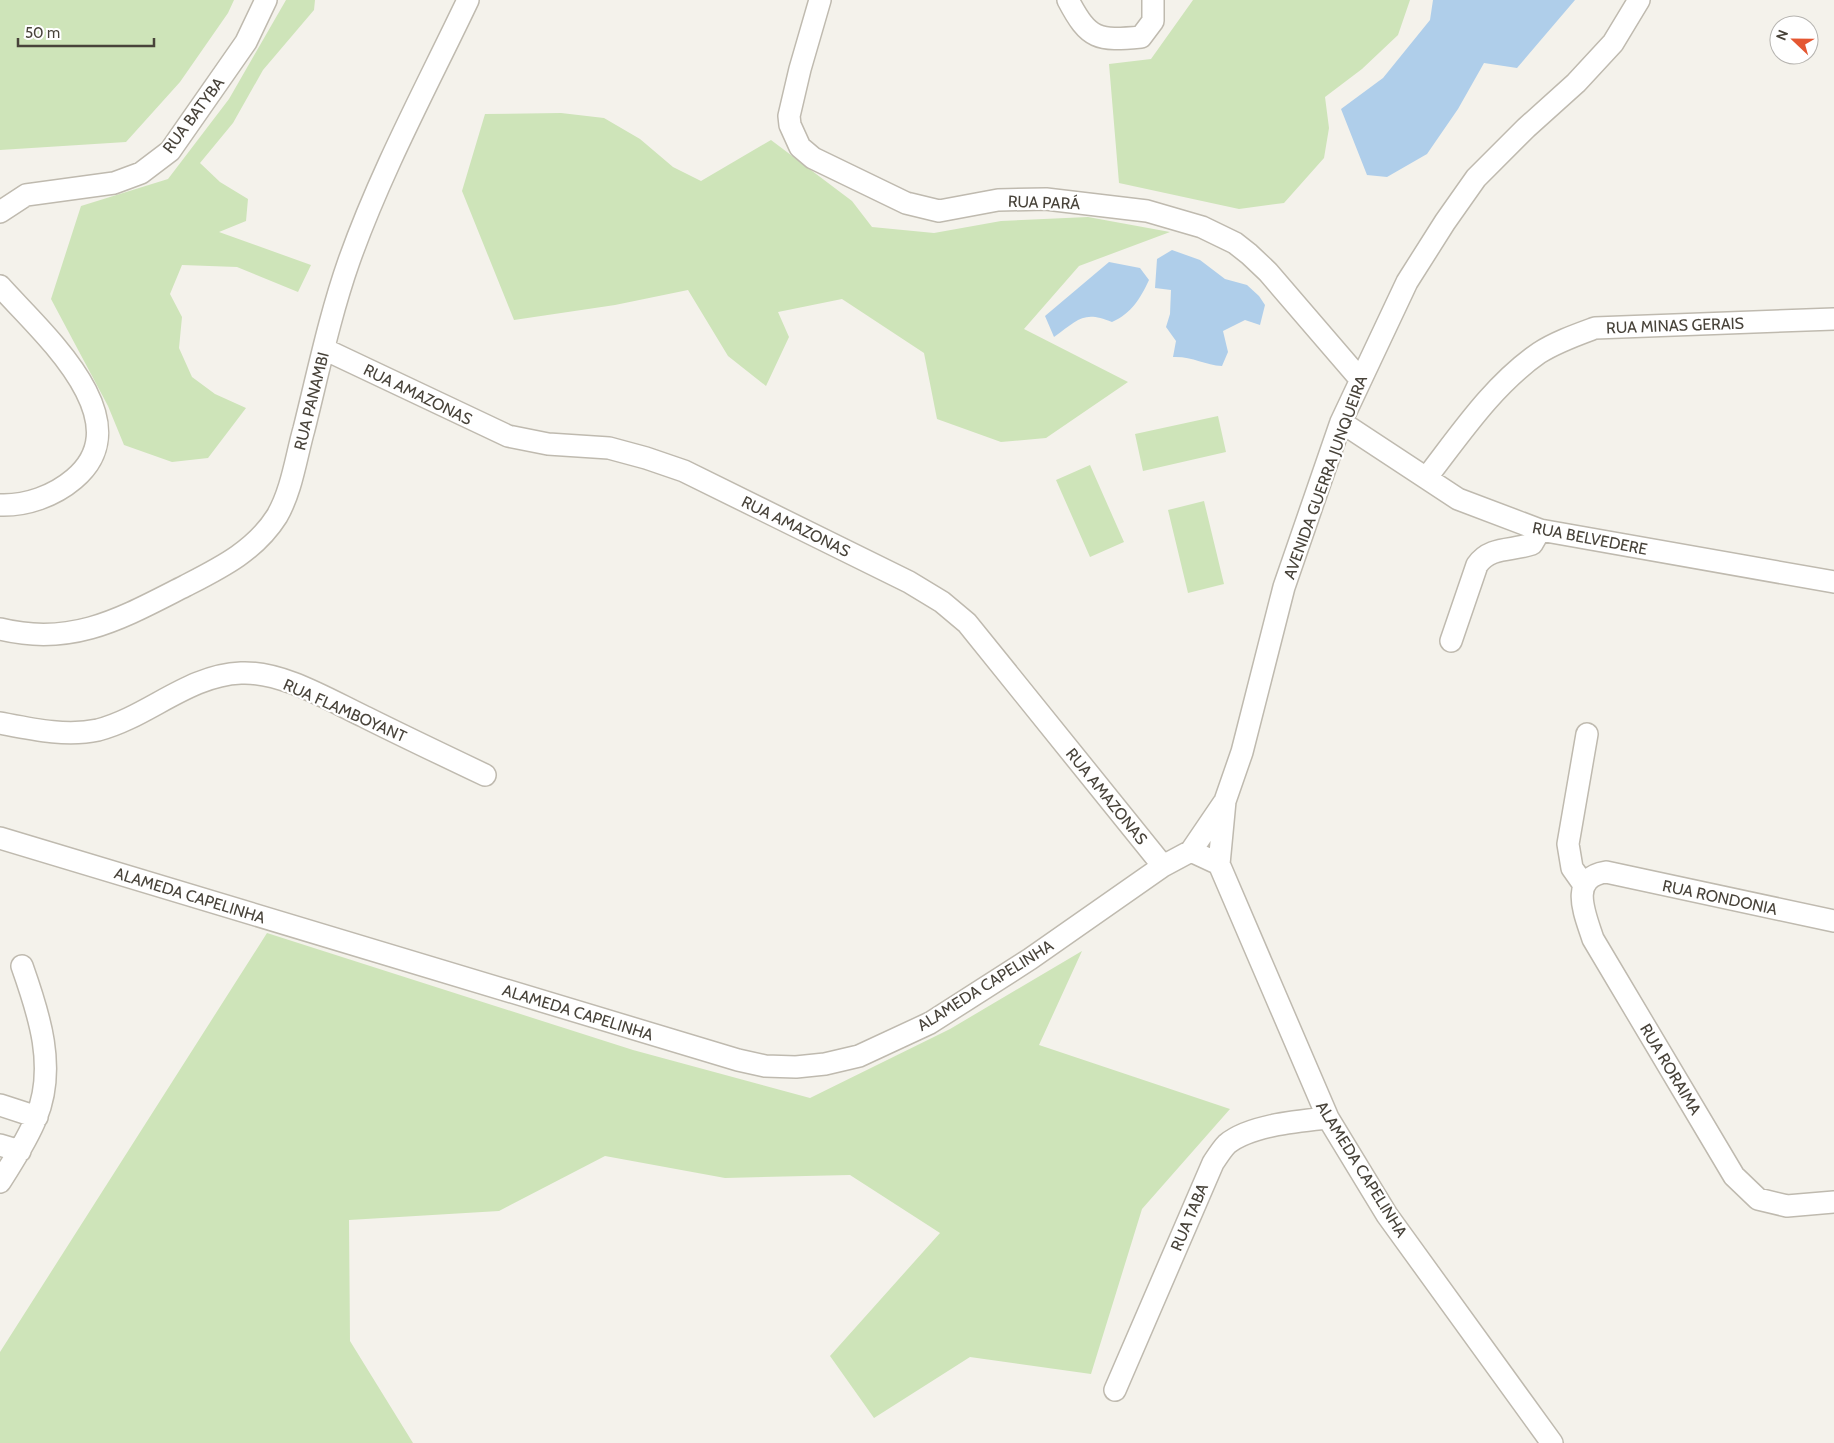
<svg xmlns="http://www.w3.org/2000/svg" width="1834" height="1443" viewBox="0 0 1834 1443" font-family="Cabin,sans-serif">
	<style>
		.green { fill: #cee4b9 }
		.water { fill: #afceea }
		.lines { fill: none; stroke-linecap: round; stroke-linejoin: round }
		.minor-casing { stroke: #bfbaaf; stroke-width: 24 }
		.minor { stroke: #fff; stroke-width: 21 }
		.labels { text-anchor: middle; stroke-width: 4.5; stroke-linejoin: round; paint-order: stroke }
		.street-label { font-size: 16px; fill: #48433a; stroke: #fff }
	</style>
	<rect width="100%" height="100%" fill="#f4f2eb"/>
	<path class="green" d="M0 0H234L228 13 180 82 126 142 0 150Z
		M286 0H315L314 10 263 70 233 123 200 163 220 182 248 199 246 221 219 232 311 265 298 292 237 267 182 265 170 294 182 317 179 348 192 377 215 394 246 408 208 458 172 462 124 445 108 406 51 299 81 206 168 179 229 99Z
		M1193 0H1410L1398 35 1362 69 1325 97 1329 128 1324 158 1284 203 1239 209 1119 183 1109 64 1151 59Z
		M561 113 604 118 640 139 673 167 701 181 771 140 852 201 872 227 934 233 1001 221 1088 217 1170 232 1079 266 1024 329 1128 382 1046 438 1001 442 937 419 924 353 842 299 778 312 789 337 766 386 728 356 688 290 615 305 514 320 462 191 485 114Z
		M1218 416 1226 452 1143 471 1135 434Z
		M1090 465 1124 542 1090 557 1056 480Z
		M1204 501 1224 584 1188 593 1168 510Z
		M267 933 633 1050 810 1098 950 1029 1082 951 1039 1045 1230 1109 1142 1209 1091 1374 970 1357 874 1418 830 1356 940 1233 850 1175 725 1178 605 1156 499 1211 349 1220 350 1341 413 1443H0V1352Z"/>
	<path class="water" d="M1433 0H1575L1517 68 1484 63 1458 109 1427 154 1387 177 1367 175 1341 109 1383 78 1430 20Z
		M1172 250 1200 260 1225 279 1247 285 1259 296 1265 305 1260 325 1245 320 1223 331 1228 352 1222 366C1205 365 1191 356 1173 357L1176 341 1166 327 1170 314 1171 290 1155 288 1157 259Z
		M1109 262 1140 268 1149 280C1140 299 1132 313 1112 322 1083 310 1078 320 1054 337L1045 316Z"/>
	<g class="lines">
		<g class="minor-casing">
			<path id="minor" d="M820 0 800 69 789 116 790 125 800 147 813 158 906 203 939 211 998 200 1046 199 1147 211 1202 227 1235 243 1249 254 1268 272 1360 379
				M1068 0C1089 40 1098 41 1141 37L1153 21V0
				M0 212 26 195 114 183 141 173 170 151 246 42 266 0
				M0 286C39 330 144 420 74 479 54 496 26 506 0 505
				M324 349 508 436 548 444 609 448 646 458 684 471 909 582 942 602 967 623 1163 866
				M1341 422 1458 499 1540 530 1834 582
				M1427 477C1461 433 1493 385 1539 353 1556 342 1576 335 1595 328L1834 319
				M0 629C73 647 122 618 185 586 220 568 255 551 277 516 292 490 296 457 304 429 318 373 330 315 349 261 381 171 427 86 468 0
				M1451 641 1477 565C1490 546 1512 551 1532 544L1540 530
				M0 723C31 729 66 737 98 730 148 717 188 675 241 673 282 671 329 700 365 717 405 737 445 756 485 775
				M1225 801 1242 752 1284 587 1341 422 1407 282 1445 222 1476 178 1526 128 1576 83 1613 43 1639 0
				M0 838 738 1060 765 1066 796 1067 825 1064 859 1056 930 1023 1030 959 1163 866 1191 851 1219 864 1328 1118 1387 1215 1552 1443
				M1191 851 1225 801 1219 864
				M1584 885 1572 868 1568 844 1587 734
				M1834 921 1606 872C1568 878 1585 914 1593 939L1734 1176 1758 1199 1787 1206 1834 1202
				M0 1105 37 1117
				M0 1145 20 1151
				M0 1182C13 1161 27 1141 36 1118 57 1068 39 1014 22 966
				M1115 1390 1213 1163C1217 1157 1222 1149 1227 1144 1250 1125 1299 1121 1328 1118"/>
		</g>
		<use href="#minor" class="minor"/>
	</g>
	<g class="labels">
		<g class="street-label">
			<text transform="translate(193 115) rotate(-53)" y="6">RUA BATYBA</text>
			<text transform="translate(1044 202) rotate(2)" y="6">RUA PARÁ</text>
			<text transform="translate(1675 325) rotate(-2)" y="6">RUA MINAS GERAIS</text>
			<text transform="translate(418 394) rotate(26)" y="6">RUA AMAZONAS</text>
			<text transform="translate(311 401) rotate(-76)" y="6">RUA PANAMBI</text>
			<text transform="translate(1325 477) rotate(-70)" y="6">AVENIDA GUERRA JUNQUEIRA</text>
			<text transform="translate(796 526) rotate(26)" y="6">RUA AMAZONAS</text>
			<text transform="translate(1590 538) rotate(11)" y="6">RUA BELVEDERE</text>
			<text transform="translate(345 710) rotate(24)" y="6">RUA FLAMBOYANT</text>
			<text transform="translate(1107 796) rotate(51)" y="6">RUA AMAZONAS</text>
			<text transform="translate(190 895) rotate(17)" y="6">ALAMEDA CAPELINHA</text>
			<text transform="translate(1720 897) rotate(12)" y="6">RUA RONDONIA</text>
			<text transform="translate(985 985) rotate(-32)" y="6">ALAMEDA CAPELINHA</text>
			<text transform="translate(578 1012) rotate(17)" y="6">ALAMEDA CAPELINHA</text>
			<text transform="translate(1671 1069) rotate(59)" y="6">RUA RORAIMA</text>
			<text transform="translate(1362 1169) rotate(58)" y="6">ALAMEDA CAPELINHA</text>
			<text transform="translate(1189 1217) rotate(-67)" y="6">RUA TABA</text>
		</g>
	</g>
	<g transform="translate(1794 40) rotate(292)"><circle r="24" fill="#ffffff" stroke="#b6b4b0"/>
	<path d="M0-4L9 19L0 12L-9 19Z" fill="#e45732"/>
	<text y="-8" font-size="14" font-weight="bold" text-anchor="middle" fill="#48433a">N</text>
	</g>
	<path d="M18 38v8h136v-8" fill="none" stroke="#48433a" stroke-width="2.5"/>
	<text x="25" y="38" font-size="15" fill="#48433a" stroke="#ffffff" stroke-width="4" paint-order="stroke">50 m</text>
</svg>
